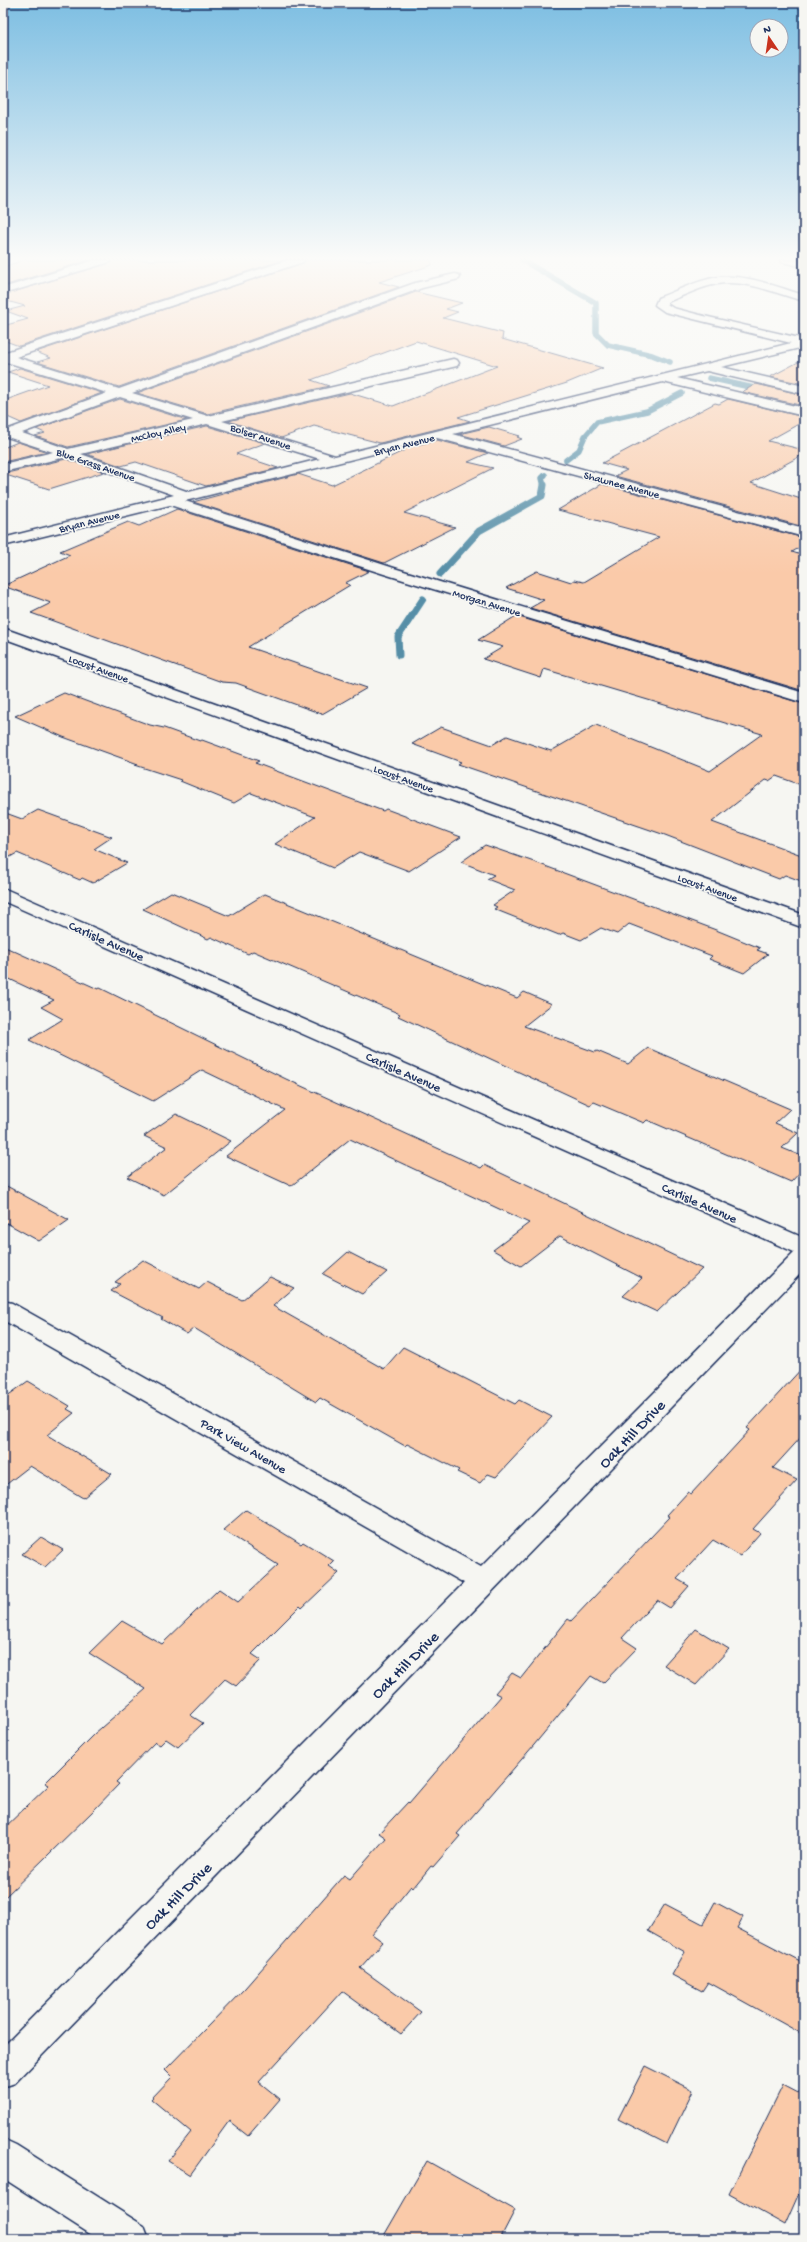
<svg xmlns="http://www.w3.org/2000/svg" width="807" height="2242" viewBox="0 0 807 2242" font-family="'Gochi Hand',sans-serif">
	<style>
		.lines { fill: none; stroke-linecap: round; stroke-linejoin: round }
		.stream-far1 { stroke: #568ea7; stroke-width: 5.5 }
		.stream { stroke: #568ea7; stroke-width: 7 }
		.building { fill: #facaa9; stroke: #1b2f5e }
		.minor-casing { stroke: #1b2f5e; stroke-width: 3 }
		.minor { fill: #f6f6f2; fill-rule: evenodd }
		.labels { text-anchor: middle; stroke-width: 3.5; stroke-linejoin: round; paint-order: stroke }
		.far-street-label { font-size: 11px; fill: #1b2f5e; stroke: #f6f6f2 }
		.street-label { font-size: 13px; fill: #1b2f5e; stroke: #f6f6f2 }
		.near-street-label { font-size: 16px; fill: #1b2f5e; stroke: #f6f6f2 }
	</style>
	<rect width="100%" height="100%" fill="#f6f6f2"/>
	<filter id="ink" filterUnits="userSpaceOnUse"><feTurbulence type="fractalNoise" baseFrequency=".025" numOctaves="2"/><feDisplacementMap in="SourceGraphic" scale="8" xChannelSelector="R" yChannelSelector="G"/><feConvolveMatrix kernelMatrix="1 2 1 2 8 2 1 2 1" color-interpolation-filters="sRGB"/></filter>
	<g filter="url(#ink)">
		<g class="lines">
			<path class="stream-far1" d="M522 260 596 303V333L608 345 652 355 670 362
				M709 378 763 390
				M566 460 579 450 585 436 597 422 647 411 682 393
				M544 486 542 478 545 475"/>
			<path class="stream" d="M440 574 479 531 542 496 544 485
				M399 655 398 637 423 599"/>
		</g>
		<path class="building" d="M24 260H90L3 286V267Z
			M112 260H283L19 346 3 340V326L28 319 6 311 25 306 3 300V295L110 263Z
			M305 260H431L432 265 379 282 399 287 119 387 37 362 51 358 36 352 303 263Z
			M416 292 462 303 446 309 458 312 443 318 503 333 502 339 603 368 567 383 458 417 470 421 380 443 314 426 281 438 228 421 350 393 393 406 497 366 416 341 311 380 329 386 208 414 137 393Z
			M804 359V384L770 377Z
			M20 368 102 393 21 423 3 415V401L48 385 8 372Z
			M756 384 804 395V406L742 392Z
			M120 399 187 420 68 447 35 436 45 433 36 429Z
			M728 399 804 417V421L768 441 804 450V454L751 483 804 500V527L615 476 627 470 602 463 715 403 719 404Z
			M207 426 265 443 236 454 278 468 206 486 136 462 121 466 86 454Z
			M489 427 520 436 517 437 522 439 504 446 459 434Z
			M437 440 488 453 468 462 493 468 404 513 455 527 384 563 193 502 298 474 332 485 405 450 400 449Z
			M18 442 47 452 3 462V448Z
			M66 459 104 472 49 489 3 474Z
			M602 484 804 538V545L792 552 804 556V691L530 608 544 600 506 588 537 571 571 582 574 580 584 582 659 537 558 510Z
			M177 509 369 571 345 583 350 585 248 647 367 688 322 714 236 683 222 682 31 613 51 603 3 586 70 555 60 551 128 522 139 526Z
			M516 616 804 704V786L776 776 769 781 766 780 712 822 804 856V882L785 875 779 879 665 835 458 764 461 762 412 744 441 727 492 745 507 736 551 751 596 725 710 771 762 734 544 669 541 678 483 659 503 647 478 640Z
			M64 693 150 725 164 728 200 741 202 740 259 761 255 763 383 811 386 809 461 837 409 871 359 852 333 868 275 844 315 817 251 793 234 803 180 781 181 780 135 765 138 764 63 737 15 716Z
			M38 810 112 837 94 849 127 863 93 883 82 878 80 880 17 853 3 861V812L22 819Z
			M485 845 537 863 716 930 760 948 757 950 768 954 744 973 709 959 712 956 629 924 617 934 601 928 581 940 563 933 559 935 494 909 497 907 493 905 515 890 487 879 494 875 461 862Z
			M171 892 229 916 265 894 517 998 524 992 552 1004 524 1026 595 1052 597 1051 628 1064 648 1048 790 1109 775 1123 798 1133 782 1148 804 1157V1168L791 1182 647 1120 644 1123 594 1102 590 1105 398 1016 400 1014 253 951 248 954 211 937 208 939 143 909Z
			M3 946 98 989 100 988 286 1079 481 1168 484 1165 702 1269 657 1312 623 1296 642 1278 560 1236 521 1266 493 1250 529 1223 350 1139 291 1186 226 1156 285 1110 202 1070 153 1101 29 1040 63 1019 41 1007 54 1000 3 976Z
			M176 1114 231 1141 164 1195 127 1177 167 1147 144 1136Z
			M3 1184 69 1220 39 1241 3 1221Z
			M348 1252 387 1272 362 1294 323 1274Z
			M143 1260 199 1289 207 1282 242 1300 270 1277 294 1288 273 1306 384 1369 403 1347 515 1404 519 1400 552 1417 496 1477 488 1474 480 1483 457 1472 459 1470 407 1444 405 1446 320 1398 316 1402 194 1328 187 1334 161 1319 163 1318 111 1291 120 1284 115 1282Z
			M804 1366V1434L773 1468 797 1480 753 1529 760 1533 740 1556 713 1540 677 1579 689 1586 670 1608 657 1600 622 1638 637 1648 603 1683 591 1676 534 1745 457 1834 460 1836 433 1867 431 1866 413 1888 411 1886 372 1934 383 1942 360 1968 421 2012 401 2034 342 1991 259 2082 280 2099 248 2136 229 2121 190 2175 168 2161 191 2132 151 2099 172 2077 165 2070 245 1988 344 1875 350 1879 386 1838 379 1833 408 1802 409 1803 501 1696 495 1693 512 1673 521 1678 568 1619 571 1621 670 1517 667 1515 688 1492 691 1494 750 1430 747 1428Z
			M28 1381 70 1406 67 1409 74 1413 47 1435 112 1474 83 1498 30 1466 3 1487V1399Z
			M246 1510 301 1544 303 1542 334 1561 329 1566 339 1573 302 1608 300 1606 252 1654 261 1660 236 1686 225 1679 190 1715 203 1723 178 1747 166 1739 160 1745 155 1742 116 1782 119 1784 94 1810 3 1899V1829L49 1785 45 1783 94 1734 146 1689 89 1653 122 1621 162 1644 219 1589 238 1602 278 1565 223 1530Z
			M41 1537 63 1550 45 1567 22 1554Z
			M696 1629 729 1649 696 1685 664 1665Z
			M715 1902 743 1917 737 1928 804 1963V2035L708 1982 702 1991 672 1975 685 1952 648 1931 665 1904 703 1924Z
			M645 2066 693 2090 667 2144 618 2119Z
			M783 2085 804 2096V2182L785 2225 729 2194Z
			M427 2161 515 2210 500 2239H382Z"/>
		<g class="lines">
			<g class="minor-casing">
				<path id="minor" d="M95 260H111L110 262 3 294V288Z
					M288 260H304L303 262 16 357 119 389 415 283 455 274 459 275 460 277 459 279 422 288 132 393 208 416 453 359 457 360 459 363 457 366 222 421 335 456 791 343 665 312 655 305 658 298C676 291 694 282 713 278 743 272 776 287 804 295V301C776 294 746 279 717 284 700 287 683 296 667 302V304L673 308 704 316 804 339V347L721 367 804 386V394L707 371 677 378 804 408V416L663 382 453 434 804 529V537L437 438 185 501 394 568 804 693V703L384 574 170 505 3 546V538L174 495 66 457 3 472V464L53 452 4 436 3 427 9 429 107 393 3 361V353ZM120 397 193 420 68 449 22 433ZM207 424 320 459 189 492 81 454Z
					M781 260 804 261V267L782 262Z
					M3 628 804 915V928L3 638Z
					M3 888 804 1238V1270L15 2083 3 2087V2047L464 1583 3 1320V1301L12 1303 481 1567 794 1252 3 901Z
					M3 2139 16 2145 144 2226 149 2239H98L3 2178Z"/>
			</g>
			<use href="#minor" class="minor"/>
		</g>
	</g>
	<linearGradient id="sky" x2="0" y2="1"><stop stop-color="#7dbee2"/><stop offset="0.45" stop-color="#fbfbf9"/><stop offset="1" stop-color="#fbfbf9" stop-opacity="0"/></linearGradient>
	<rect width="807" height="574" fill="url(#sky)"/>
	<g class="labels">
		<g class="far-street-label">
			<text transform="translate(158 432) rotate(-13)" y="4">McCloy Alley</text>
			<text transform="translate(261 436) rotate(18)" y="4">Bolser Avenue</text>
			<text transform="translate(404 444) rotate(-14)" y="4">Bryan Avenue</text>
			<text transform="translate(96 464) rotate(19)" y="4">Blue Grass Avenue</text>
			<text transform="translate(622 484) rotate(15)" y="4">Shawnee Avenue</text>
			<text transform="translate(89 521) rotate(-14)" y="4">Bryan Avenue</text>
			<text transform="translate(487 602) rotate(17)" y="4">Morgan Avenue</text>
			<text transform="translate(99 668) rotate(20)" y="4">Locust Avenue</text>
			<text transform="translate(404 778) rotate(20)" y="4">Locust Avenue</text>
			<text transform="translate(708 887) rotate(20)" y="4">Locust Avenue</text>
		</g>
		<g class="street-label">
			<text transform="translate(107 940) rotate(24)" y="5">Carlisle Avenue</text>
			<text transform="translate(404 1071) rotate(24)" y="5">Carlisle Avenue</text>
			<text transform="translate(700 1202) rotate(24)" y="5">Carlisle Avenue</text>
			<text transform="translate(244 1445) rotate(30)" y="5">Park View Avenue</text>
		</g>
		<g class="near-street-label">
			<text transform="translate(631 1433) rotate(-46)" y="6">Oak Hill Drive</text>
			<text transform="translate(404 1664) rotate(-45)" y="6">Oak Hill Drive</text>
			<text transform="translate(177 1895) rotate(-45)" y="6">Oak Hill Drive</text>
		</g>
	</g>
	<rect width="807" height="2242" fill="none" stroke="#f6f6f2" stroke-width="16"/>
	<rect x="8" y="8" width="791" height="2226" fill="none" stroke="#1b2f5e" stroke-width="1.5" filter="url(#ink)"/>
	<g transform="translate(769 38) rotate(347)"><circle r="19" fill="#f6f6f2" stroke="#9ea6b7"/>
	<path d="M0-3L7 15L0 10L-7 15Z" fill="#c8321e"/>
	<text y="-6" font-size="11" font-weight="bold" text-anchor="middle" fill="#1b2f5e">N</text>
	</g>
</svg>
